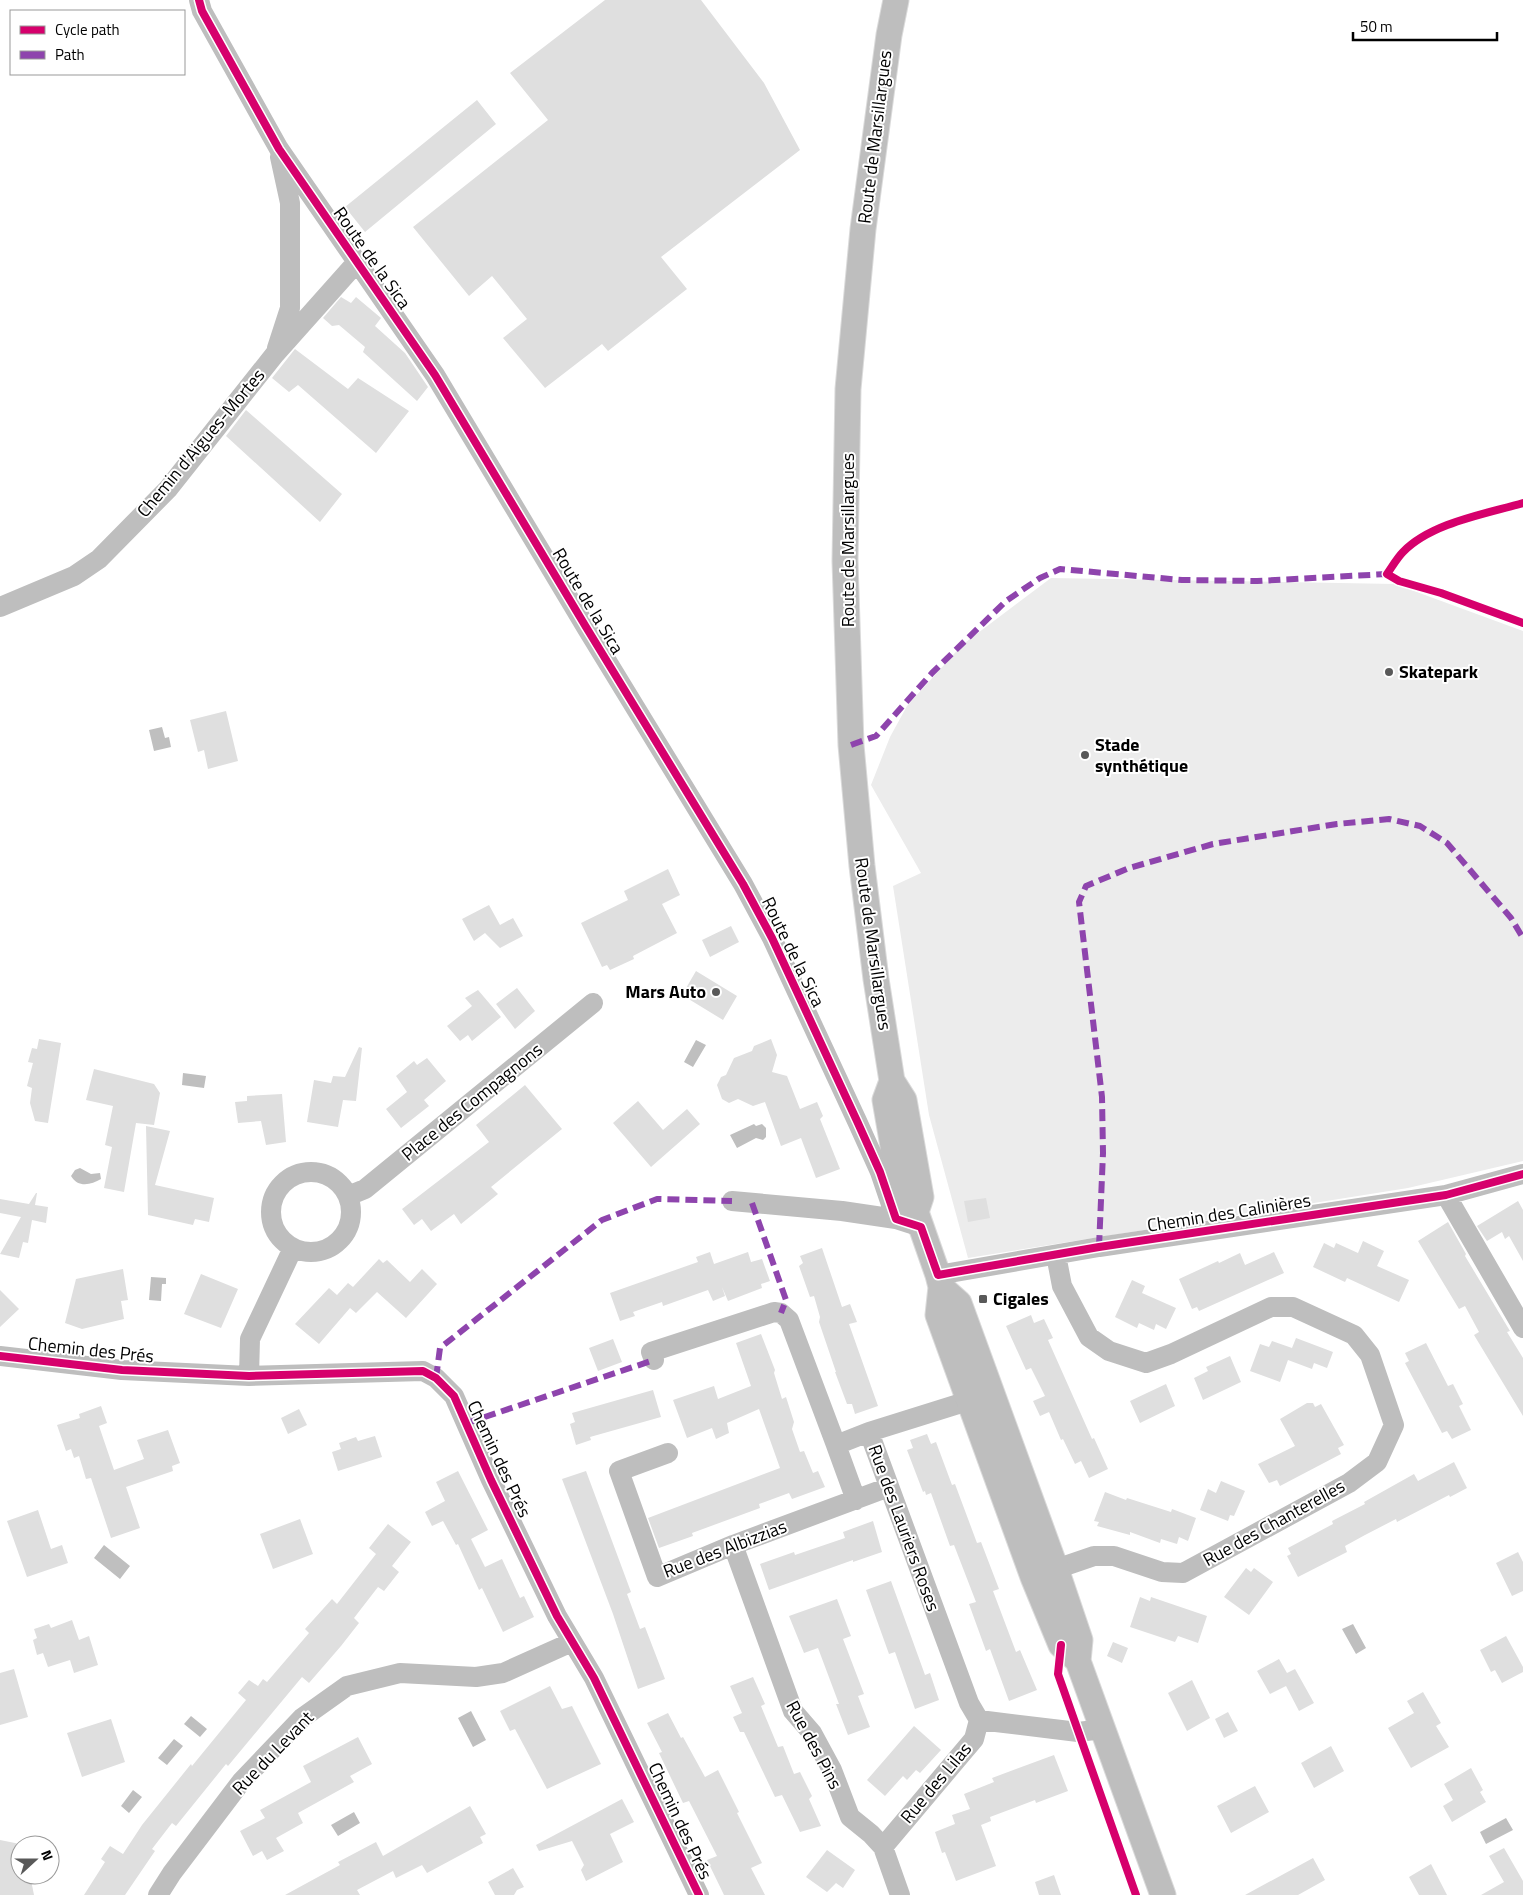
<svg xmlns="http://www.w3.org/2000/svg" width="1523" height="1895" viewBox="0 0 1523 1895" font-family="'Titillium Web',sans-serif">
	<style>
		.green { fill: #ececec }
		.water { fill: #bfbfbf }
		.building { fill: #dfdfdf }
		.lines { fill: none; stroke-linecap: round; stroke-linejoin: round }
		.major-casing { stroke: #dbdbdb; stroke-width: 27 }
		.minor { stroke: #bebebe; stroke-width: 20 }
		.major { stroke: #bebebe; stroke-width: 25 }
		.quiet { stroke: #8e44ad; stroke-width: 6; stroke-dasharray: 12 6; stroke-linecap: butt }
		.cycleway-casing { stroke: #fff; stroke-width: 11 }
		.cycleway { stroke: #d6006c; stroke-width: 8 }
		.poi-dot { fill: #595959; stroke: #fff; stroke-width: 2 }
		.labels { text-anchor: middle; stroke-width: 4; stroke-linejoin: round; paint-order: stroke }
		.street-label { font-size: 18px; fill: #000; stroke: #fff }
		.poi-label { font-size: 18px; font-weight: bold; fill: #000; stroke: #fff; text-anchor: start }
	</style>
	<rect width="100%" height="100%" fill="#fff"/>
	<path class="green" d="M1051 578 1395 584 1523 631V1161L1408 1188 968 1258 929 1115 893 886 921 873 871 785 890 737 907 706 962 645Z"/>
	<path class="water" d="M162 727 165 738 169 737 171 747 154 751 149 730Z
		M696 1040 706 1045 693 1067 684 1062Z
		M183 1073 206 1076 204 1088 182 1085Z
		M754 1124 756 1126 762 1124 766 1128V1137L763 1140 756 1138 737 1148 730 1135Z
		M80 1168 91 1174 100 1173 101 1179C91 1185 78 1188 71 1176L75 1170Z
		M151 1277 166 1278V1284H162L161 1301 149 1300Z
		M104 1545 130 1566 120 1579 94 1558Z
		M1353 1624 1366 1648 1356 1654 1342 1629Z
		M471 1711 486 1740 473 1747 458 1718Z
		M191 1716 207 1729 200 1737 184 1724Z
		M174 1739 183 1746 167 1765 158 1758Z
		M133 1790 142 1797 129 1813 121 1806Z
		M354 1812 360 1823 338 1836 331 1825Z
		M1506 1818 1513 1830 1486 1844 1480 1832Z"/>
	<path class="building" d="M605 0H701L764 83 800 150 661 257 687 289 608 351 602 344 545 388 503 338 527 319 492 276 469 296 413 227 548 120 510 73Z
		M477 100 496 124 365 232 345 207Z
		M341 297 351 303 356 297 381 318 375 326 405 353 428 387 417 401 363 352 365 347 339 325 332 326 323 318Z
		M295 349 348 389 358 378 409 411 376 453 298 385 289 392 272 378Z
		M246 410 342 494 320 522 226 436Z
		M226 711 238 761 208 769 204 750 198 752 190 720Z
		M668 869 680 895 662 904 677 933 633 956 634 959 610 970 607 965 602 967 581 923 628 900 624 891Z
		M489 905 500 925 513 918 523 936 500 948 485 933 474 941 462 919Z
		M731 926 739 942 710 957 702 940Z
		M696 971 737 996 723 1020 682 995Z
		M517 988 535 1011 515 1029 496 1004Z
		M478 990 501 1017 472 1041 468 1035 460 1041 447 1026 472 1006 465 998Z
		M39 1039 61 1043 48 1123 35 1121 30 1103 32 1088 27 1086 33 1063 28 1062 32 1048 37 1049Z
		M771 1039 777 1055 772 1072 787 1076 800 1109 817 1102 823 1116 820 1119 840 1169 816 1178 801 1138 781 1146 765 1102 753 1106 738 1099 729 1103 722 1099 717 1085 721 1077 726 1075 734 1058 752 1051 754 1046Z
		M359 1047 362 1048 356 1101 343 1100 338 1127 307 1122 314 1080 331 1083 333 1076 345 1077Z
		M427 1058 446 1081 424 1100 429 1106 401 1128 386 1109 407 1092 396 1076 414 1061 417 1065Z
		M94 1069 154 1084 160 1093 154 1125 136 1123 124 1192 104 1188 112 1147 105 1145 113 1106 86 1100Z
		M525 1085 562 1129 491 1187 498 1194 461 1224 454 1214 431 1231 422 1219 414 1225 402 1209 489 1142 476 1125Z
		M282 1094 286 1142 266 1145 261 1121 238 1123 235 1102 247 1101V1096Z
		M638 1101 663 1130 687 1109 700 1124 651 1167 613 1123Z
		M146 1126 170 1131 155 1185 214 1198 209 1222 195 1219 193 1225 148 1215Z
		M36 1193H37L35 1205 48 1207 46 1223 32 1220 28 1243 23 1242 19 1258 0 1254 21 1217 0 1213V1199L29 1204Z
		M986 1198 990 1218 968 1222 964 1201Z
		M1518 1201 1523 1210V1261L1509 1236 1505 1239 1502 1232 1487 1241 1477 1226Z
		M1448 1222 1466 1254 1465 1256 1510 1331 1507 1332 1523 1358V1416L1474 1335 1479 1332 1465 1306 1459 1309 1418 1241Z
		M1363 1241 1384 1251 1377 1266 1409 1280 1399 1302 1347 1278 1345 1282 1313 1267 1324 1243 1334 1248 1336 1243 1358 1253Z
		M822 1248 842 1307 850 1304 857 1322 849 1324 878 1406 855 1414 852 1404H847L835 1372H836L819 1322 820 1317 814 1296 810 1297 799 1266 803 1263 800 1256Z
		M710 1252 714 1264 748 1252 751 1262 762 1259 770 1281 761 1284 762 1288 728 1301 722 1287 725 1296 713 1301 708 1290 663 1306 662 1302 633 1312 635 1316 620 1321 610 1293 698 1262 696 1257Z
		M1274 1252 1284 1273 1199 1311 1197 1307 1192 1309 1179 1279 1218 1261 1219 1263 1240 1253 1245 1265Z
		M379 1259 383 1263 387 1260 410 1282 422 1269 437 1284 406 1318 377 1292 356 1313 350 1308 319 1344 295 1324 329 1288 337 1295 348 1283 353 1287Z
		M123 1269 128 1300 121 1301 124 1319 82 1329 65 1323 76 1279Z
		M201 1274 238 1289 221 1328 184 1314Z
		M1132 1280 1145 1286 1142 1293 1176 1308 1166 1329 1156 1324 1154 1330 1139 1323 1137 1328 1115 1317Z
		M0 1290 19 1309 0 1327Z
		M1031 1315 1034 1323 1044 1319 1053 1338 1048 1340 1092 1439 1094 1438 1108 1469 1089 1478 1081 1461 1075 1464 1063 1439 1061 1440 1049 1412 1040 1416 1033 1401 1045 1396 1031 1368 1026 1370 1006 1326Z
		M761 1334 775 1370 774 1373 782 1399 786 1397 794 1422 792 1429 800 1452 804 1451 813 1473 818 1471 825 1487 792 1499 789 1493 759 1504 760 1508 692 1533 693 1536 659 1548 648 1518 780 1468 759 1409 727 1423 729 1433 716 1439 712 1428 687 1438 673 1400 714 1386 718 1399 751 1386 736 1343Z
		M1296 1338 1333 1352 1327 1368 1314 1363 1312 1369 1288 1360 1280 1382 1250 1371 1260 1344 1269 1347 1272 1341 1292 1348 1290 1353Z
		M613 1339 622 1362 598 1371 589 1348Z
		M1426 1343 1448 1386 1453 1384 1463 1404 1459 1406 1471 1430 1452 1439 1447 1431 1442 1433 1405 1363 1409 1361 1405 1353Z
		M1230 1356 1241 1382 1203 1400 1194 1378 1208 1371 1206 1367Z
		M1166 1384 1175 1406 1140 1423 1130 1401Z
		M653 1390 661 1417 590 1437 591 1440 576 1445 570 1424 575 1422 572 1413Z
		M1307 1403H1313L1315 1407 1321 1404 1344 1445 1338 1448 1341 1454 1280 1486 1277 1480 1269 1483 1258 1464 1295 1446 1280 1419Z
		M101 1406 107 1423 99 1426 114 1470 144 1459 137 1440 168 1430 180 1463 172 1466 173 1471 126 1487 140 1528 111 1538 91 1478 86 1479 79 1456 74 1458 71 1449 66 1451 57 1425 80 1418 79 1414Z
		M299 1409 307 1425 288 1434 281 1418Z
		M927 1434 931 1444 936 1442 952 1485 955 1484 977 1543 981 1542 999 1589 993 1591 1016 1652 1020 1650 1037 1690 1009 1701 990 1649 986 1651 969 1604 976 1602 954 1545 950 1546 931 1493 926 1495 925 1491 923 1492 907 1450 913 1448 910 1440Z
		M375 1436 382 1457 338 1471 332 1452 341 1449 339 1443 356 1437 358 1441Z
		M1454 1462 1467 1488 1450 1497 1449 1495 1397 1522 1396 1519 1365 1535 1345 1546 1347 1552 1298 1577 1287 1556 1291 1554 1288 1548 1333 1524 1332 1521 1365 1504 1364 1502 1414 1474 1418 1481Z
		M458 1471 488 1530 471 1539 485 1567 502 1559 520 1598 524 1596 534 1617 503 1632 482 1588 479 1590 458 1544 456 1545 443 1521 432 1526 425 1512 445 1501 436 1482Z
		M586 1471 631 1592 627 1594 640 1629 645 1627 665 1679 638 1689 613 1614 562 1479Z
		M1221 1481 1245 1491 1234 1516 1230 1515 1228 1521 1200 1510 1208 1489 1216 1493Z
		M1105 1492 1126 1500 1127 1498 1171 1512 1172 1509 1196 1518 1188 1541 1179 1537 1177 1544 1161 1539 1160 1543 1130 1532V1535L1097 1526 1099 1522 1094 1521Z
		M38 1510 51 1549 62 1545 68 1563 27 1577 7 1521Z
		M300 1519 313 1554 273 1569 260 1534Z
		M873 1521 882 1552 853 1562V1560L769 1590 760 1564 794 1552 795 1555 845 1538 843 1532Z
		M388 1524 411 1542 392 1566 399 1572 384 1591 378 1587 354 1618 359 1623 341 1646 309 1683 302 1677 228 1766 226 1764 176 1826 172 1823 152 1849 155 1851 125 1895H84L105 1862 101 1859 110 1846 123 1854 142 1825 191 1764 192 1766 246 1700 238 1693 249 1680 258 1686 263 1679 267 1682 309 1633 305 1629 332 1599 337 1604 376 1554 369 1548Z
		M1518 1552 1523 1562V1591L1512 1596 1496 1563Z
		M1246 1568 1251 1572 1254 1568 1273 1582 1249 1615 1224 1597Z
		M891 1581 925 1675 930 1673 939 1700 915 1709 895 1652 889 1654 866 1590Z
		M1140 1597 1150 1601 1151 1597 1207 1616 1198 1643 1178 1636 1175 1642 1130 1627Z
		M837 1599 851 1636 843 1639 864 1694 858 1696 870 1727 848 1735 836 1704H839L818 1648 804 1653 789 1616Z
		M72 1620 79 1640 89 1636 98 1665 74 1673 70 1660 48 1667 43 1653 37 1655 33 1640 37 1638 34 1629 49 1624 51 1628Z
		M1506 1636 1523 1667V1672L1502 1683 1495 1670 1491 1672 1480 1650Z
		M1113 1642 1128 1648 1122 1663 1107 1656Z
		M1279 1659 1287 1673 1295 1669 1314 1703 1299 1711 1286 1686 1270 1694 1257 1671Z
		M14 1669 28 1717 0 1725V1673Z
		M753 1677 765 1704 761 1706 778 1747 783 1746 794 1774 800 1772 812 1796 809 1799 821 1826 800 1832 782 1795 775 1797 744 1732H740L733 1717 742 1713 730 1686Z
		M1192 1680 1210 1718 1187 1731 1168 1693Z
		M550 1686 562 1709 572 1706 601 1764 547 1789 515 1729 510 1731 500 1711Z
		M1423 1692 1441 1723 1436 1726 1449 1747 1411 1768 1388 1728 1414 1713 1407 1701Z
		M1228 1712 1238 1731 1224 1738 1215 1719Z
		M668 1713 681 1738 683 1737 705 1777 718 1770 739 1812 737 1813 762 1863 751 1868 765 1895H724L707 1860 717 1856 689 1801 683 1803 659 1753 662 1752 647 1723Z
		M111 1719 125 1762 82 1777 67 1733Z
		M914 1726 941 1750 920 1773 916 1770 907 1780 903 1776 885 1796 867 1780Z
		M358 1737 372 1764 350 1776 354 1782 298 1813 303 1823 276 1838 284 1851 267 1860 262 1851 253 1856 240 1831 265 1818 260 1810 311 1782 303 1766Z
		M1331 1746 1344 1771 1314 1788 1301 1763Z
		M1054 1755 1068 1791 1036 1803 1035 1800 990 1817 991 1821 981 1825 996 1866 956 1881 945 1852 942 1853 935 1832 955 1824 952 1815 970 1809 964 1794 994 1782 992 1778Z
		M1471 1768 1483 1790 1480 1792 1486 1802 1452 1822 1443 1806 1453 1800 1444 1784Z
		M1255 1786 1269 1812 1231 1833 1217 1806Z
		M622 1799 634 1822 610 1834 623 1862 586 1881 581 1870 584 1865 572 1841 539 1851 536 1845Z
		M470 1806 486 1834 480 1837 483 1843 427 1873 422 1865 396 1878 393 1871 357 1890 360 1895H285L340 1865 338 1862 376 1842 383 1856Z
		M0 1840 20 1844V1875H30L34 1895H0Z
		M1504 1848 1523 1881V1895H1481L1504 1882 1489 1856Z
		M827 1850 855 1870 843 1888 836 1883 827 1892 806 1877Z
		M1313 1858 1325 1880 1298 1895H1245Z
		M1431 1864 1447 1895H1419L1409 1877Z
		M513 1868 524 1887 517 1890 514 1895H495L488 1882Z
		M1054 1875 1061 1895H1039L1035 1882Z"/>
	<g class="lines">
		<g class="major-casing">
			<path id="major" d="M896 0 889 35 863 229 848 389 845 561 851 745 862 866 876 979 892 1081 904 1100 921 1197 916 1212
				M892 1081 885 1100 902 1198 916 1212 938 1275 941 1287 938 1315 1033 1577 1061 1645 1078 1661
				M941 1287 959 1303 1056 1569 1080 1640 1078 1661 1163 1895"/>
		</g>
		<path class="minor" d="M199 0 202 11 279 149 435 375 586 627 743 884 772 938 857 1121 880 1172 896 1219 921 1227
			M277 348 290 308V203L280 157
			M0 607 74 576 99 559 168 489 275 354 357 262
			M271 1212a40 40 0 1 1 80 0a40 40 0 1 1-80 0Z
			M1446 1195 1523 1328
			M348 1196 365 1189 593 1003
			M732 1201 842 1211 896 1219
			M938 1275 1099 1247 1446 1195 1523 1174
			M0 1356 122 1370 249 1376 423 1371 436 1378 454 1396 491 1480 557 1616 594 1678 699 1895
			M654 1360 651 1352 774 1312 781 1313 789 1320 836 1445 869 1432
			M249 1376 250 1339 293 1248
			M968 1401 869 1432 969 1703 979 1720
			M836 1445 856 1500
			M668 1453 619 1471 657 1577 733 1545 889 1487
			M733 1545 793 1711 812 1733 832 1770 850 1817 871 1834 883 1847 900 1895
			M1056 1569 1094 1556H1114L1162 1572 1183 1573 1349 1483 1377 1462 1394 1425 1370 1355 1354 1335 1293 1307H1271L1171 1354 1146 1363 1109 1351 1089 1337 1062 1286 1056 1255
			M883 1847 974 1739 979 1720 1078 1732 1103 1729
			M158 1895 172 1873 241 1782 302 1718 347 1686 400 1673 476 1677 503 1673 572 1642"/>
		<use href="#major" class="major"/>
		<path class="quiet" d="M851 745 876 736 932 673 1006 601 1040 578 1060 569 1182 580 1257 581 1387 574
			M752 1203 786 1300 781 1313
			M1099 1247 1103 1153 1102 1097 1079 902 1086 886 1129 868 1213 844 1337 824 1389 819 1420 826 1447 843 1511 918 1523 938
			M436 1378 440 1348 602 1220 657 1199 732 1201
			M467 1423 654 1360"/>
		<g class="cycleway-casing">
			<path id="cycleway" d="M199 0 202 11 279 149 435 375 586 627 743 884 772 938 857 1121 880 1172 896 1219 921 1227 938 1275 1099 1247 1446 1195 1523 1174
				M1523 503C1485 514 1431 523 1403 552 1397 558 1392 567 1387 574L1399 581 1441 593 1523 623
				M0 1356 122 1370 249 1376 423 1371 436 1378 454 1396 491 1480 557 1616 594 1678 699 1895
				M1061 1645 1058 1674 1136 1895"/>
		</g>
		<use href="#cycleway" class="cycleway"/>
	</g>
	<g class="poi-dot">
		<circle cx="1389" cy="672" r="5"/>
		<circle cx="1085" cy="755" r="5"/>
		<circle cx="716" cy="992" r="5"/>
		<rect x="978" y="1294" width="10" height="10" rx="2.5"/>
	</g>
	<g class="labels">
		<g class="street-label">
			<text transform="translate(875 137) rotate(-83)" y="6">Route de Marsillargues</text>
			<text transform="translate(372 258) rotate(55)" y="6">Route de la Sica</text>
			<text transform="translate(201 443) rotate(-50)" y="6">Chemin d'Aigues-Mortes</text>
			<text transform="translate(848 540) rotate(-90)" y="6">Route de Marsillargues</text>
			<text transform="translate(588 601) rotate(59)" y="6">Route de la Sica</text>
			<text transform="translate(873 944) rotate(82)" y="6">Route de Marsillargues</text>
			<text transform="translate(793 952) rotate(64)" y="6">Route de la Sica</text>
			<text transform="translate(472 1102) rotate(-39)" y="6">Place des Compagnons</text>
			<text transform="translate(1229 1213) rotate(-9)" y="6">Chemin des Calinières</text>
			<text transform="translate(91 1350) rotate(6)" y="6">Chemin des Prés</text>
			<text transform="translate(499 1459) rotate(65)" y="6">Chemin des Prés</text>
			<text transform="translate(1274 1523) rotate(-29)" y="6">Rue des Chanterelles</text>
			<text transform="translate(904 1528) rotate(70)" y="6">Rue des Lauriers Roses</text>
			<text transform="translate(725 1549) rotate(-21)" y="6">Rue des Albizzias</text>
			<text transform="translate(814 1745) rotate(62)" y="6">Rue des Pins</text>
			<text transform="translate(273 1753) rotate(-46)" y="6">Rue du Levant</text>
			<text transform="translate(936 1783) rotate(-50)" y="6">Rue des Lilas</text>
			<text transform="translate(680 1821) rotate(65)" y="6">Chemin des Prés</text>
		</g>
		<g class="poi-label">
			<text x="1399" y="678">Skatepark</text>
			<text x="1095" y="751">Stade<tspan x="1095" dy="21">synthétique</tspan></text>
			<text x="706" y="998" text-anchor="end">Mars Auto</text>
			<text x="993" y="1305">Cigales</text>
		</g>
	</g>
	<rect x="10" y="10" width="175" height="65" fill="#ffffff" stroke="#999999"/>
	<rect x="20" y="26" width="25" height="8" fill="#d6006c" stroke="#999999"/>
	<text x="55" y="35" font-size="15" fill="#000000">Cycle path</text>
	<rect x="20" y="51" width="25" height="8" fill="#8e44ad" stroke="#999999"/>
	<text x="55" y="60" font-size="15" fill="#000000">Path</text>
	<g transform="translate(35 1860) rotate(69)"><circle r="24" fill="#ffffff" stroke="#999999"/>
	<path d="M0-4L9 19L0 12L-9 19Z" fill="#595959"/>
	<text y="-8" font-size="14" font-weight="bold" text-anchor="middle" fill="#000000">N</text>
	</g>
	<path d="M1353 32v8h144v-8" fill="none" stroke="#000000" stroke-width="2.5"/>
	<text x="1360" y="32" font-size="15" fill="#000000" stroke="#ffffff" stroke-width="4" paint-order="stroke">50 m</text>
</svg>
